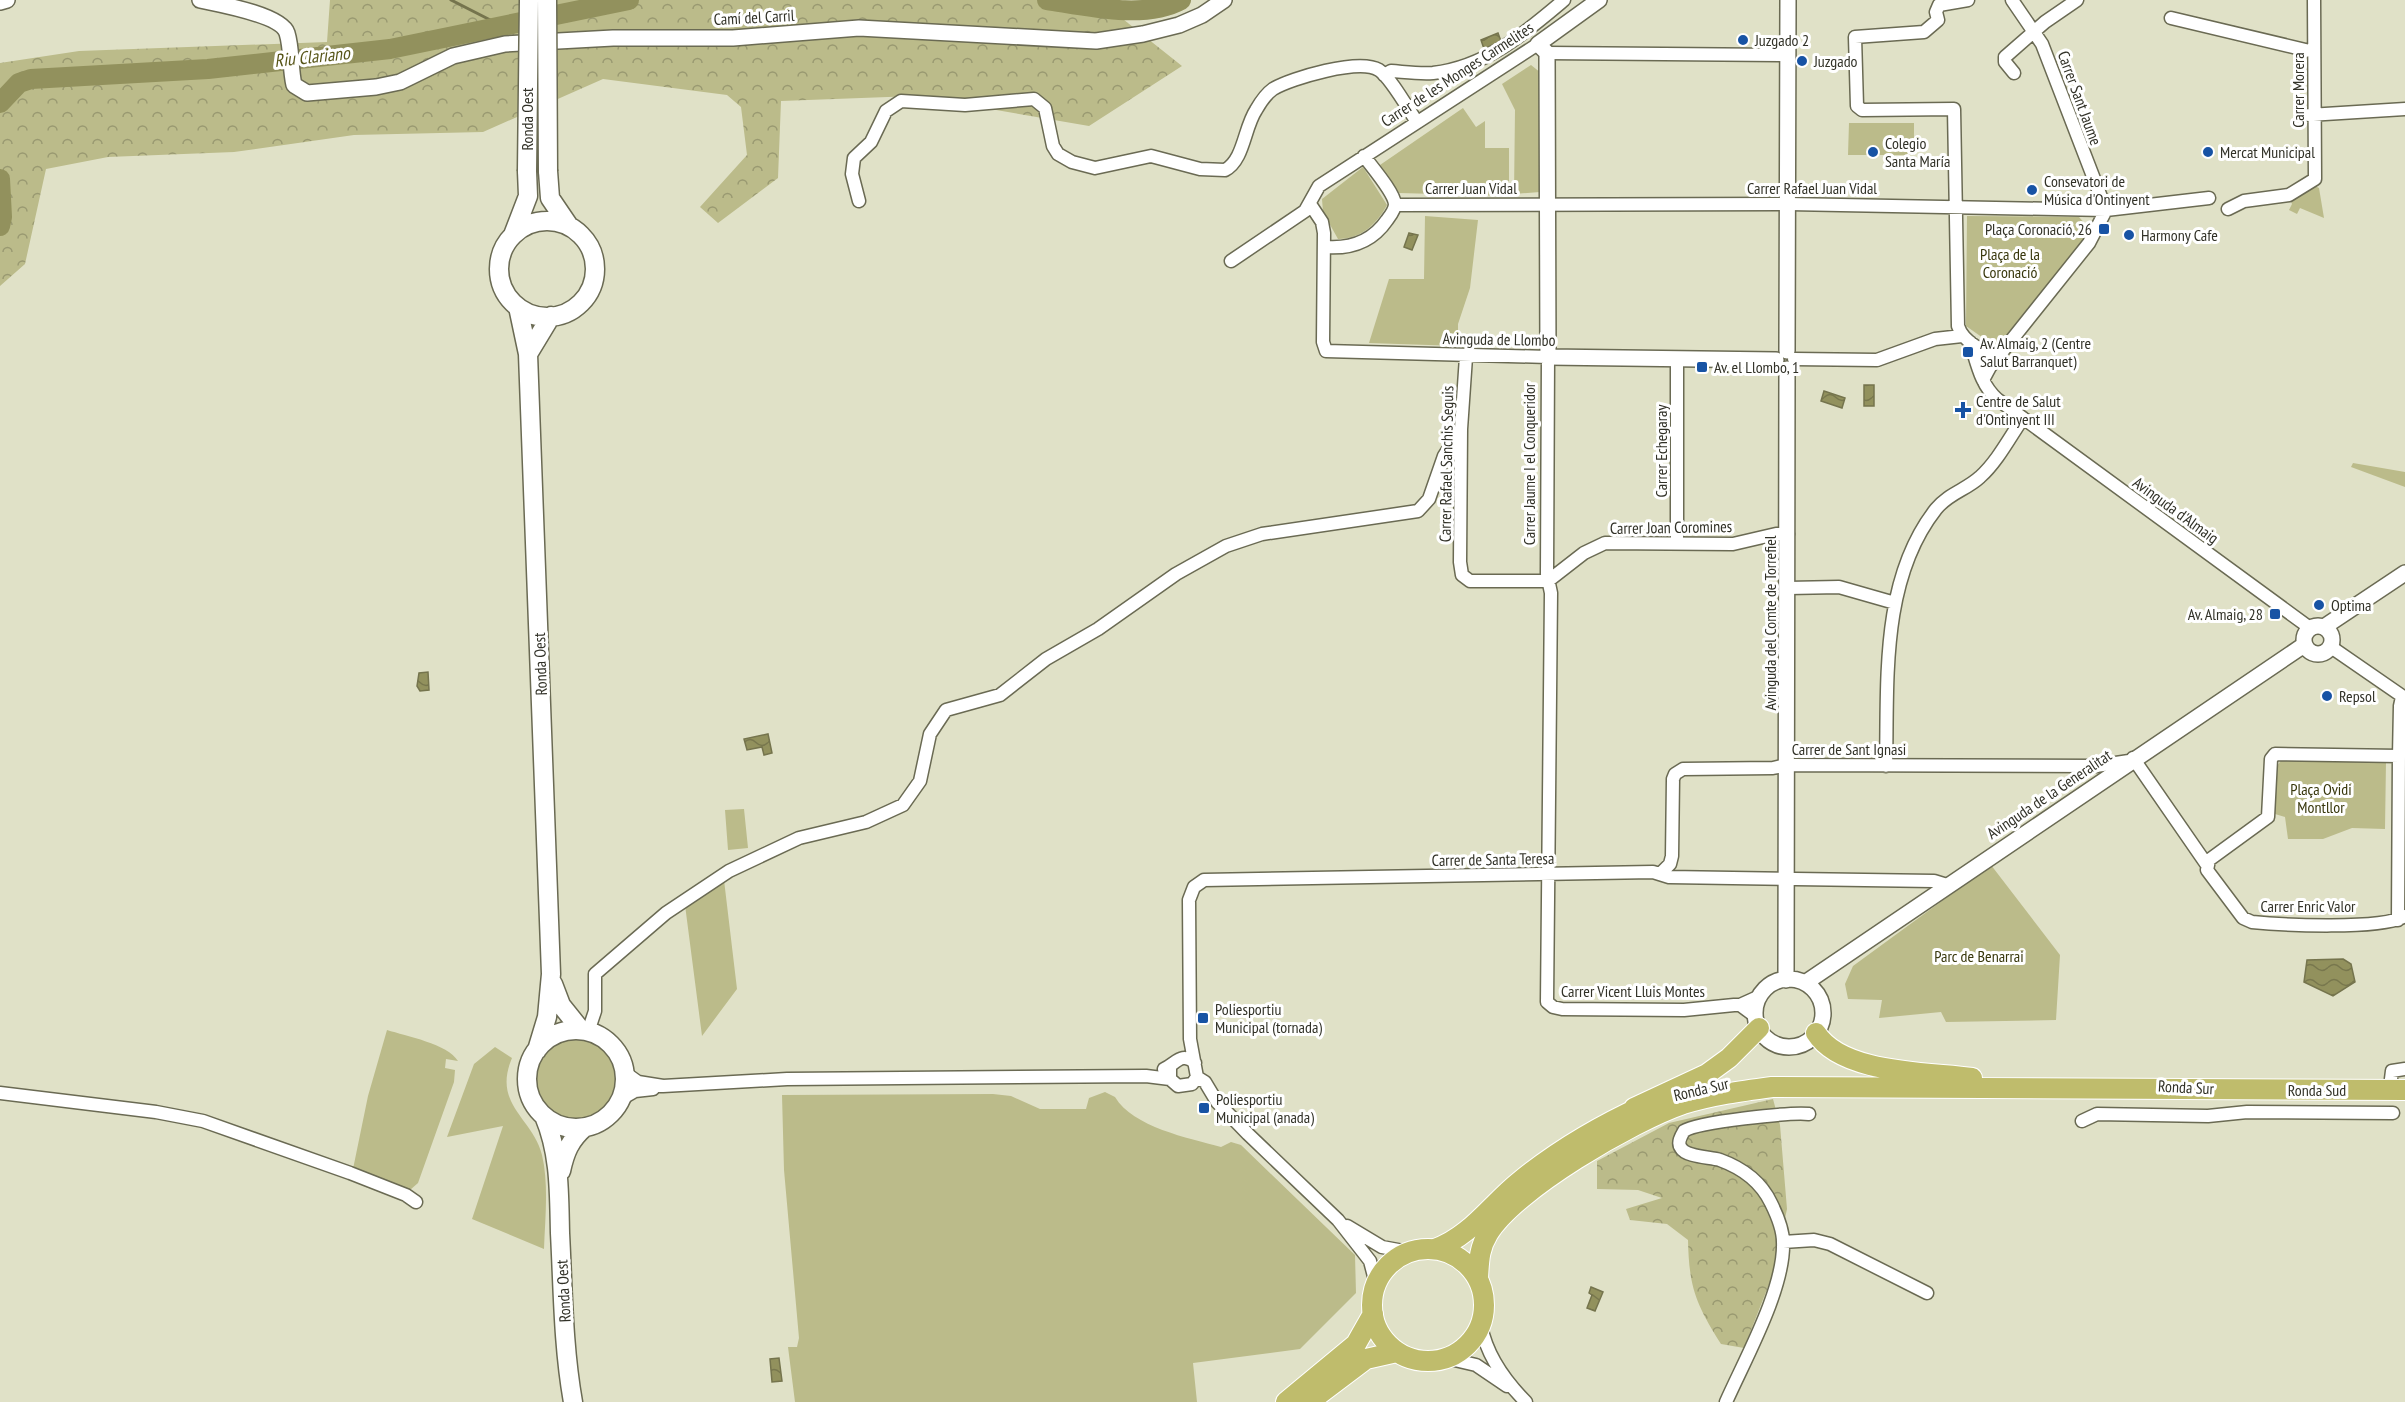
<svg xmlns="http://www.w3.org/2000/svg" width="2405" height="1402" viewBox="0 0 2405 1402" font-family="'PT Sans Narrow',sans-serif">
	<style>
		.green { fill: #bbbb8a }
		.forest { fill: url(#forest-crowns) }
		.water { fill: url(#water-waves); stroke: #75744d; stroke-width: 1.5 }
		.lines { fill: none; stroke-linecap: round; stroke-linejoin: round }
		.stream { stroke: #75744d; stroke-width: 3 }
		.river { stroke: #92915d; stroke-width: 20 }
		.minor-casing { stroke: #6a6a53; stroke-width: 15 }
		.tertiary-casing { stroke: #6a6a53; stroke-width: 18 }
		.secondary-casing { stroke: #6a6a53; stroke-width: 21 }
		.primary-casing { stroke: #fff; stroke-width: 22 }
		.minor { stroke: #fff; stroke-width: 12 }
		.tertiary { stroke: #fff; stroke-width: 15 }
		.secondary { stroke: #fff; stroke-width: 18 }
		.primary { stroke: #bfbc6c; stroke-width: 20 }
		.secondary-bridge-casing { stroke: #6a6a53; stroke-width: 21; stroke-linecap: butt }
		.secondary-bridge { stroke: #fff; stroke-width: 18 }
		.poi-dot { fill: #1753a4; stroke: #fff; stroke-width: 2 }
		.labels { text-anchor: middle; stroke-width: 6; stroke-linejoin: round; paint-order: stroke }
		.street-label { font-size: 16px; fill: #313127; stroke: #fff }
		.poi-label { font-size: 16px; fill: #313127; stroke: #fff; text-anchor: start }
		.park-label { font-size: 16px; fill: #38370c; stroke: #fff }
		.water-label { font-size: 18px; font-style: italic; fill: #575518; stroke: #fff }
	</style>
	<defs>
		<pattern id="forest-crowns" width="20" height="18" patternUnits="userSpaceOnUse" patternTransform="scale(1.5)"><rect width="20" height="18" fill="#bbbb8a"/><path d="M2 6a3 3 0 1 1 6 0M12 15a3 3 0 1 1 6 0" fill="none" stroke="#999971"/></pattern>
		<pattern id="water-waves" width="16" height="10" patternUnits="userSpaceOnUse" patternTransform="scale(1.5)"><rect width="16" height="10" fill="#92915d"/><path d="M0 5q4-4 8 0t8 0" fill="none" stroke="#78774d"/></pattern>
	</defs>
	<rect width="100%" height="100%" fill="#e0e1c7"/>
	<path class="green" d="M1531 65 1541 73 1540 192 1514 194 1515 110 1502 84Z
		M1463 108 1476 127 1485 121V148H1509V196L1399 193 1380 165Z
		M1849 123H1914V155H1848Z
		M1363 167 1387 205C1377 224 1361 239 1338 239L1323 212 1322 199Z
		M2313 185 2319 188 2324 218 2300 208 2297 214 2289 210 2292 204 2290 199Z
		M1425 216 1478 220 1470 288 1458 324V346L1369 343 1389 279H1424Z
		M1967 216 2079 217 2087 226 2084 239 1999 344 1993 345 1966 326Z
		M2353 463 2405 472V487L2351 467Z
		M2282 759 2386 761 2385 829 2352 828 2323 839H2288L2285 817 2275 814V769Z
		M744 809 748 848 728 850 725 810Z
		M1991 865 2060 955 2056 1020 1946 1022 1941 1012 1879 1018 1882 1000 1848 999 1845 984 1853 966Z
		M724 880 737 989 702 1036 685 905Z
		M387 1030C406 1036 448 1044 458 1061L446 1059 445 1068 455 1070 454 1082 418 1183 410 1190 353 1169 368 1096Z
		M535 1079a40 40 0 1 1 80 0a40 40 0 1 1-80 0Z
		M495 1047 512 1058C492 1105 533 1118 542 1155 549 1185 545 1219 544 1249L472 1219 503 1126 447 1137 474 1064Z
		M1105 1092 1115 1097C1133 1127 1188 1138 1221 1147L1231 1142 1241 1145 1355 1255 1356 1293 1300 1349 1193 1363 1197 1402H795L788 1347H797L799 1338 784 1170 782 1095 993 1094 1011 1096 1040 1109H1086L1089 1098Z"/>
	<path class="forest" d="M330 0H1099L1182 66 1089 126 915 96 781 101 778 178 718 223 700 207 747 155 741 107 727 95 603 79 483 132 354 135 234 152 108 157 46 169 25 264 0 286V63L79 51 327 42Z
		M1773 1099 1780 1125 1787 1209 1773 1274 1744 1348 1721 1344C1696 1304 1689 1288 1688 1240L1667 1224 1630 1220 1626 1209 1662 1198 1638 1190 1597 1189V1161L1669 1123Z"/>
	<path class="water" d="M1498 33 1501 41 1484 49 1481 40Z
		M1409 233 1418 235 1412 250 1404 247Z
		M1864 385H1874V406H1864Z
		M1824 391 1845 398 1842 408 1821 401Z
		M428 672 429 690 420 691 417 686 419 673Z
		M768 734 772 753 764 755 762 747 747 750 744 739Z
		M2343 959 2351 964 2355 982 2333 996 2304 982 2307 960Z
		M1591 1287 1603 1292 1595 1311 1587 1308 1592 1295 1589 1293Z
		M779 1358 782 1381 772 1382 770 1359Z"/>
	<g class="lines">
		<path class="stream" d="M451 0 502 26"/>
		<path class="river" d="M1047 0C1086 6 1145 20 1181 0
			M0 103 19 83 31 79 208 69 390 49 629 0
			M0 179 2 217 0 226"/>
		<g class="minor-casing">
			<path id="minor" d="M1968 0 1939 5 1936 12 1938 20 1924 32 1855 37 1857 106 1862 110 1954 109 1958 326C1963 342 1984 353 2000 355
				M2012 0 2042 44 2106 210
				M2171 18 2314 52
				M1547 53 1788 55
				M2014 73 2005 62V57L2045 22 2077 0
				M1384 75 1391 71C1405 72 1419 74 1433 73 1486 67 1525 33 1564 0
				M2309 115 2405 109
				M859 201 852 174 854 158 871 142 886 111 901 101 965 105 1034 99 1045 108 1053 146 1058 154 1072 162 1095 168 1151 156 1200 169 1225 170C1244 160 1244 128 1256 110 1260 103 1266 94 1273 89 1292 78 1359 58 1379 70 1391 78 1408 109 1417 122
				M1310 204 1322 222 1324 233 1323 342 1326 351 1548 357 1547 574 1551 593 1547 1002 1553 1007 1562 1009 1684 1010 1734 1005H1740L1755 1016
				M1395 205 1789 204 2106 210 2209 198
				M2228 209 2244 201 2289 195 2315 179 2314 0
				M1325 247C1350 249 1372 242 1387 220 1390 216 1395 210 1395 204 1394 192 1371 166 1364 156
				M1231 261 1305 211 1319 186 1538 44
				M1970 342C1977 362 1980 384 1997 399L2310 628
				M1466 357 1461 429 1460 562 1462 575 1470 581H1548L1584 553 1605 543 1733 544 1776 534H1788
				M1677 359V543
				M1794 359 1877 360 1935 339 1962 336
				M1983 380 1990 367 2089 243 2106 210
				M1788 588 1839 587 1895 603
				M2331 647 2405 698
				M2399 756 2275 754 2271 759 2268 817 2209 860 2207 870 2243 918 2252 922C2281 925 2383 930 2405 916
				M2133 758 2207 865
				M1886 766C1888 682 1880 580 1936 509 1949 493 1966 490 1980 477 1997 462 2010 437 2023 418
				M1660 874 1670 864 1672 856 1673 779 1675 774 1683 769 1773 768 1787 765 2096 766 2129 761
				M2398 920 2399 756 2400 706 2402 697
				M1740 1005 1760 996
				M588 1032 595 1011V974L666 913 729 871 799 838 866 822 903 805 920 781 930 734 946 710 1000 695 1046 659 1098 629 1176 574 1226 546 1262 534 1418 511 1429 499 1444 456 1461 429
				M1170 1067V1079L1178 1086 1192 1084 1197 1077 1190 1039 1189 900 1194 887 1204 880 1653 872 1669 877 1934 881 1947 885
				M1164 1069C1176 1064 1181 1051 1195 1063
				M624 1072 638 1082 663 1086 787 1079 1146 1076 1170 1079
				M1197 1077 1205 1082 1217 1102 1248 1134 1338 1220 1370 1261 1376 1284
				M2391 1079 2392 1071 2405 1069
				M0 1093 156 1112 203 1121 350 1173 406 1195 416 1202
				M621 1099 635 1091 653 1089
				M2082 1121 2097 1114 2208 1116 2247 1112 2393 1113
				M1347 1226 1382 1247 1409 1252
				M1783 1242 1814 1240 1830 1244 1927 1293
				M1481 1326C1487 1356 1504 1380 1526 1402
				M1446 1358 1476 1365 1507 1386
				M1726 1402C1745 1359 1785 1288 1783 1242 1783 1229 1777 1215 1771 1203 1761 1182 1742 1168 1720 1160 1710 1157 1686 1157 1681 1148 1677 1143 1681 1136 1684 1131 1697 1122 1791 1112 1809 1114"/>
		</g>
		<g class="tertiary-casing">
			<path id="tertiary" d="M200 0C219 4 281 15 287 33 292 49 290 68 294 85L307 93 376 87 400 82 453 56 505 44 613 38H733L859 28 1096 41 1143 34 1179 25 1202 15 1224 0
				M1599 0 1538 44 1547 53 1548 357 1776 360
				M0 2 7 0
				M1787 351 1788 0
				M2304 640a14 14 0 1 1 28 0a14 14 0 1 1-28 0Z
				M2324 627 2405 573
				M1755 1013a34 34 0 1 1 68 0a34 34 0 1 1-68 0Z
				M1786 980 1787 369
				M1805 983 2304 645"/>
		</g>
		<g class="secondary-casing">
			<path id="secondary" d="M548 171 550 198 569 226
				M499 269a48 48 0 1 1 96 0a48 48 0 1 1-96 0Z
				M513 235 528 196 527 171
				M518 307 528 354 551 974 547 1017 537 1050
				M528 354 551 316
				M553 984 561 1005 581 1030
				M527 1079a49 49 0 1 1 98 0a49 49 0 1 1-98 0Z
				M544 1116C560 1154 559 1192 560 1233 563 1289 563 1346 573 1402
				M561 1171C565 1152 570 1140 585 1127"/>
		</g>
		<g class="primary-casing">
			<path id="primary" d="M1816 1033C1842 1074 1928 1072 1972 1078
				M1634 1108 1707 1074 1729 1058 1759 1028
				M1435 1249C1471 1236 1491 1204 1520 1181 1558 1150 1601 1125 1645 1105
				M1372 1305a56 56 0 1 1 112 0a56 56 0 1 1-112 0Z
				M1478 1278C1479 1262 1479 1248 1488 1234 1514 1190 1633 1121 1683 1104 1712 1095 1742 1091 1772 1087L2405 1090
				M1286 1402 1356 1344 1373 1314
				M1309 1402 1366 1359 1397 1352"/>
		</g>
		<use href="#minor" class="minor"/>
		<use href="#tertiary" class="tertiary"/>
		<use href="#secondary" class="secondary"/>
		<use href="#primary" class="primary"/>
		<g class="secondary-bridge-casing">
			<path id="secondary-bridge" d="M547 0 548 171
				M527 171 529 0"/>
		</g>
		<use href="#secondary-bridge" class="secondary-bridge"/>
	</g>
	<g class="poi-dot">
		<circle cx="1743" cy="40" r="6"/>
		<circle cx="1802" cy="61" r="6"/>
		<circle cx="1873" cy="152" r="6"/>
		<circle cx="2208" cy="152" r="6"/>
		<circle cx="2032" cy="190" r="6"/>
		<rect x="2098" y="223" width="12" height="12" rx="3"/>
		<circle cx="2129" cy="235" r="6"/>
		<rect x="1962" y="346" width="12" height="12" rx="3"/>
		<rect x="1696" y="361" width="12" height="12" rx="3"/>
		<path d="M1960 401h6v6h6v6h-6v6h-6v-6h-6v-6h6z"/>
		<circle cx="2319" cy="605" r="6"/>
		<rect x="2269" y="608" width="12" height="12" rx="3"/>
		<circle cx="2327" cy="696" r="6"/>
		<rect x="1197" y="1012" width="12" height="12" rx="3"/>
		<rect x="1198" y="1102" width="12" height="12" rx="3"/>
	</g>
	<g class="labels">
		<g class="street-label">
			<text transform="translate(754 17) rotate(-3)" y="6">Camí del Carril</text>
			<text transform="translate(1457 74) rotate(-33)" y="6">Carrer de les Monges Carmelites</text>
			<text transform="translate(2298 90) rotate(-90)" y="6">Carrer Morera</text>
			<text transform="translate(2080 98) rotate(70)" y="6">Carrer Sant Jaume</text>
			<text transform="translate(527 119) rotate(-90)" y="6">Ronda Oest</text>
			<text x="1471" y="194">Carrer Juan Vidal</text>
			<text x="1812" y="194">Carrer Rafael Juan Vidal</text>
			<text transform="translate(1499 339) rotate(1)" y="6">Avinguda de Llombo</text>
			<text transform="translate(1661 451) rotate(-90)" y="6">Carrer Echegaray</text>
			<text transform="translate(1446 464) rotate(-89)" y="6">Carrer Rafael Sanchis Seguis</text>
			<text transform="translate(1529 464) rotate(-90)" y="6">Carrer Jaume I el Conqueridor</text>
			<text transform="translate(2176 510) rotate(36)" y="6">Avinguda d'Almaig</text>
			<text transform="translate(1671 527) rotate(-1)" y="6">Carrer Joan Coromines</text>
			<text transform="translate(1770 623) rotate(-90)" y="6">Avinguda del Comte de Torrefiel</text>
			<text transform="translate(540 664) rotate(-92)" y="6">Ronda Oest</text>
			<text x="1849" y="755">Carrer de Sant Ignasi</text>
			<text transform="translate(2049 794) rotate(-34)" y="6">Avinguda de la Generalitat</text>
			<text transform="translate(1493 859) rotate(-1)" y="6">Carrer de Santa Teresa</text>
			<text x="2308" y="912">Carrer Enric Valor</text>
			<text x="1633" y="997">Carrer Vicent Lluis Montes</text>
			<text transform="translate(2186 1087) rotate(3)" y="6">Ronda Sur</text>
			<text transform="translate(1701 1089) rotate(-13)" y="6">Ronda Sur</text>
			<text x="2317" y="1096">Ronda Sud</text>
			<text transform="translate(563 1291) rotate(-93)" y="6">Ronda Oest</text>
		</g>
		<g class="poi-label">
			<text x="1755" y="46">Juzgado 2</text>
			<text x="1814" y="67">Juzgado</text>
			<text x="1885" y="149">Colegio<tspan x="1885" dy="18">Santa María</tspan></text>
			<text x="2220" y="158">Mercat Municipal</text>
			<text x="2044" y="187">Consevatori de<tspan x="2044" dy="18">Música d'Ontinyent</tspan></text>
			<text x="2092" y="235" text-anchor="end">Plaça Coronació, 26</text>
			<text x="2141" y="241">Harmony Cafe</text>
			<text x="1980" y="349">Av. Almaig, 2 (Centre<tspan x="1980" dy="18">Salut Barranquet)</tspan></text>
			<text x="1714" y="373">Av. el Llombo, 1</text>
			<text x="1976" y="407">Centre de Salut<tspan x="1976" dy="18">d'Ontinyent III</tspan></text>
			<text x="2331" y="611">Optima</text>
			<text x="2263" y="620" text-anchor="end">Av. Almaig, 28</text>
			<text x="2339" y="702">Repsol</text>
			<text x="1215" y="1015">Poliesportiu<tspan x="1215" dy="18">Municipal (tornada)</tspan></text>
			<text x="1216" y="1105">Poliesportiu<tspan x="1216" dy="18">Municipal (anada)</tspan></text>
		</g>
		<g class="park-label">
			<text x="2010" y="260">Plaça de la<tspan x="2010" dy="18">Coronació</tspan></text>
			<text x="2321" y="795">Plaça Ovidi<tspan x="2321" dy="18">Montllor</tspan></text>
			<text x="1979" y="962">Parc de Benarrai</text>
		</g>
		<g class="water-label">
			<text transform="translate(312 57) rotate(-6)" y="6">Riu Clariano</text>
		</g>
	</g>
</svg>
